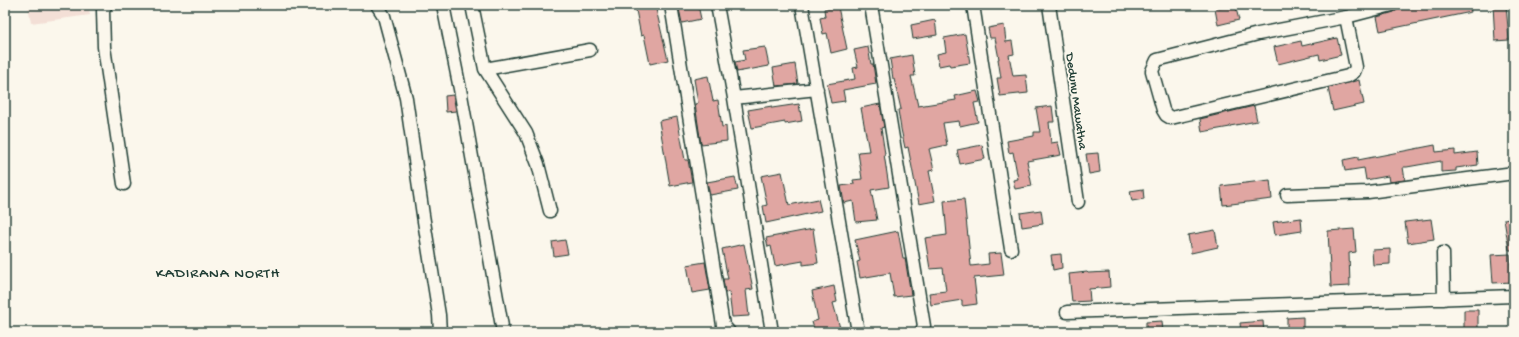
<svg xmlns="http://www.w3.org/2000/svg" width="1519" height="337" viewBox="0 0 1519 337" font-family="'Gochi Hand',sans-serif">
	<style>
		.built { fill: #f3dfd6 }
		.building { fill: #e0a6a2; stroke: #1f3d34 }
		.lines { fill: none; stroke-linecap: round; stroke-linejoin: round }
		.minor-casing { stroke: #1f3d34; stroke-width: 15 }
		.minor { stroke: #fbf7ec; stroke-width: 12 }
		.labels { text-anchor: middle; stroke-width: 3.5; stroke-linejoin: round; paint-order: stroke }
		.street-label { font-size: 13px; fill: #1f3d34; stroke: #fbf7ec }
		.quarter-label { font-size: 15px; letter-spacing: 1px; fill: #1f3d34; stroke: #fbf7ec }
	</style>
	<rect width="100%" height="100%" fill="#fbf7ec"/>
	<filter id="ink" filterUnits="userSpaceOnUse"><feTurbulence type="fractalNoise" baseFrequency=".025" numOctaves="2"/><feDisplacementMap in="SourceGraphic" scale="8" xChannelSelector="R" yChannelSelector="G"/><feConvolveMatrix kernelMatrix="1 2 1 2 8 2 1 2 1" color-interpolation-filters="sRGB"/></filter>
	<g filter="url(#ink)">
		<path class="built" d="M28 5H88L90 15 31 23Z"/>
		<path class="building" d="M635 5H655L668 60 650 64 644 35 641 36Z
			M698 5 701 19 682 23 679 9Z
			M1235 5 1239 20 1218 25 1215 9Z
			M1416 5H1470L1471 12 1380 31 1377 17 1394 12 1399 8Z
			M1493 5H1506L1509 40 1495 41Z
			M838 7 847 49 831 53 827 33 823 34 820 18 825 17 824 9Z
			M935 20 937 35 913 39 911 25Z
			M1004 25 1006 42 1012 41 1014 54 1009 55 1013 76 1026 75 1028 93 1000 96 997 78H1001L998 59H999L995 38H990L988 28Z
			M965 34 970 63 950 66 949 64 939 66 937 54 946 52 944 38Z
			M1337 38 1341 55 1320 60 1319 54 1278 64 1274 47 1301 41 1302 46Z
			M765 47 769 66 737 72 735 62 745 60 743 50Z
			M868 47 871 64H873L876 84 843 90 845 101 831 103 827 84 855 79 853 68 858 67 854 50Z
			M912 55 915 76H911L918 106 956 100 955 96 977 91 980 102 974 103 978 122 960 126 959 121 943 123 947 145 929 149 934 170 929 171 935 201 919 204 908 147 905 148 901 129 898 110 901 109 894 79H893L890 59Z
			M795 64 798 84 776 86 773 68Z
			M708 76 713 101 718 100 722 127 726 126 727 141 701 144 695 104 698 103 694 79Z
			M1359 80 1364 104 1333 111 1328 88Z
			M453 95 456 111 446 112 445 96Z
			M799 104 802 121 785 124V122L752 128 748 110 772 106V108Z
			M880 104 884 127 881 128 885 154H884L889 187 871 190 877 220 856 222 853 201 844 203 841 186 854 184 853 180 862 179 858 152 869 151 861 108Z
			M1052 106 1054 122H1049L1051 143 1058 142 1061 155 1027 161 1032 186 1015 189 1013 180 1018 179 1013 152 1009 153 1007 141 1034 136V132H1040L1036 108Z
			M1254 106 1257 121 1230 126V127L1202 132 1200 119Z
			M677 117 685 160H688L692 182 670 186 659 121Z
			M982 145 985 159 960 164 957 150Z
			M1435 145 1436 152 1455 150V155L1477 152 1478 165 1456 168V171L1441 172V161L1407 167H1403L1405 180 1389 182 1388 176 1366 180 1364 168 1345 171 1343 160 1358 157V160Z
			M1098 153 1100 172 1089 174 1086 154Z
			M782 172 789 205 818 199 821 211 766 223 763 206 767 205 761 176Z
			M735 177 738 190 710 195 707 182Z
			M1270 180 1272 199 1223 205 1221 186Z
			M1143 189 1144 199 1132 201 1130 191Z
			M964 199 971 266 989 264 988 254 1001 253 1004 275 974 278 977 304 962 306V300L931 305 929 293 946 291 943 268 930 269 925 238 947 235 944 201Z
			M1041 210 1043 224 1022 227 1020 213Z
			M1514 217V250H1509L1504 219Z
			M1301 218 1302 231 1275 235 1273 222Z
			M1431 219 1434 239 1408 243 1405 222Z
			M813 229 818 263 803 265V261L775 266 771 246 768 247 766 238Z
			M1354 229 1356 252 1349 253 1350 286 1331 287 1328 231Z
			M1215 230 1218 247 1191 253 1188 235Z
			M898 231 903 258H905L911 295 894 297 890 273 860 278 857 262 860 261 855 240Z
			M565 240 568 254 554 256 552 242Z
			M744 244 753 289 746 290 749 316 732 317 729 292 725 293 723 279H728L722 249Z
			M1390 249V264L1373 265 1372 250Z
			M1061 254 1062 268 1053 270 1051 255Z
			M1510 254 1512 282 1493 283 1491 255Z
			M705 262 710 290 692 293 687 265Z
			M1087 272 1088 273 1109 272 1110 287 1089 289 1090 301 1072 302 1069 274Z
			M834 286 837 302 833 303 840 328 827 332H815L812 322 818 320 812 291Z
			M1464 310H1478V332H1464Z
			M1303 317V332H1287V318Z
			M1162 321 1163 332H1146V322Z
			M1263 321 1264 332H1241L1240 323Z"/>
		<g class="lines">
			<g class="minor-casing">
				<path id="minor" d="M106 5 103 10 104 47 124 184
					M377 5 384 16 406 98 423 215 439 315 440 332
					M443 5 460 89 503 332
					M472 5 485 69 526 133 538 164 550 211
					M671 5 723 325 729 332
					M717 5 734 98 772 332
					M802 5 858 332
					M871 5 924 326 921 332
					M973 5 1011 249
					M1049 5 1078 202
					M1346 17 1356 67 1354 72 1348 76 1171 118 1166 115 1163 110 1152 71 1157 60 1258 34 1346 17 1392 5
					M485 69 590 50
					M734 98 817 89
					M1287 195 1368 192 1514 173
					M1443 253 1444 299
					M1067 312 1514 296"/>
			</g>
			<use href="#minor" class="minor"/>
		</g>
	</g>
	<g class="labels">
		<g class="street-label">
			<text transform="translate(1078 101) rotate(82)" y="5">Dedunu Mawatha</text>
		</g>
		<g class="quarter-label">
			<text x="218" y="277">KADIRANA NORTH</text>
		</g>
	</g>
	<rect width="1519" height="337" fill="none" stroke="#fbf7ec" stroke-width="20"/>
	<rect x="10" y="10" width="1499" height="317" fill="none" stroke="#1f3d34" stroke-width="1.5" filter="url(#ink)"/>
</svg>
